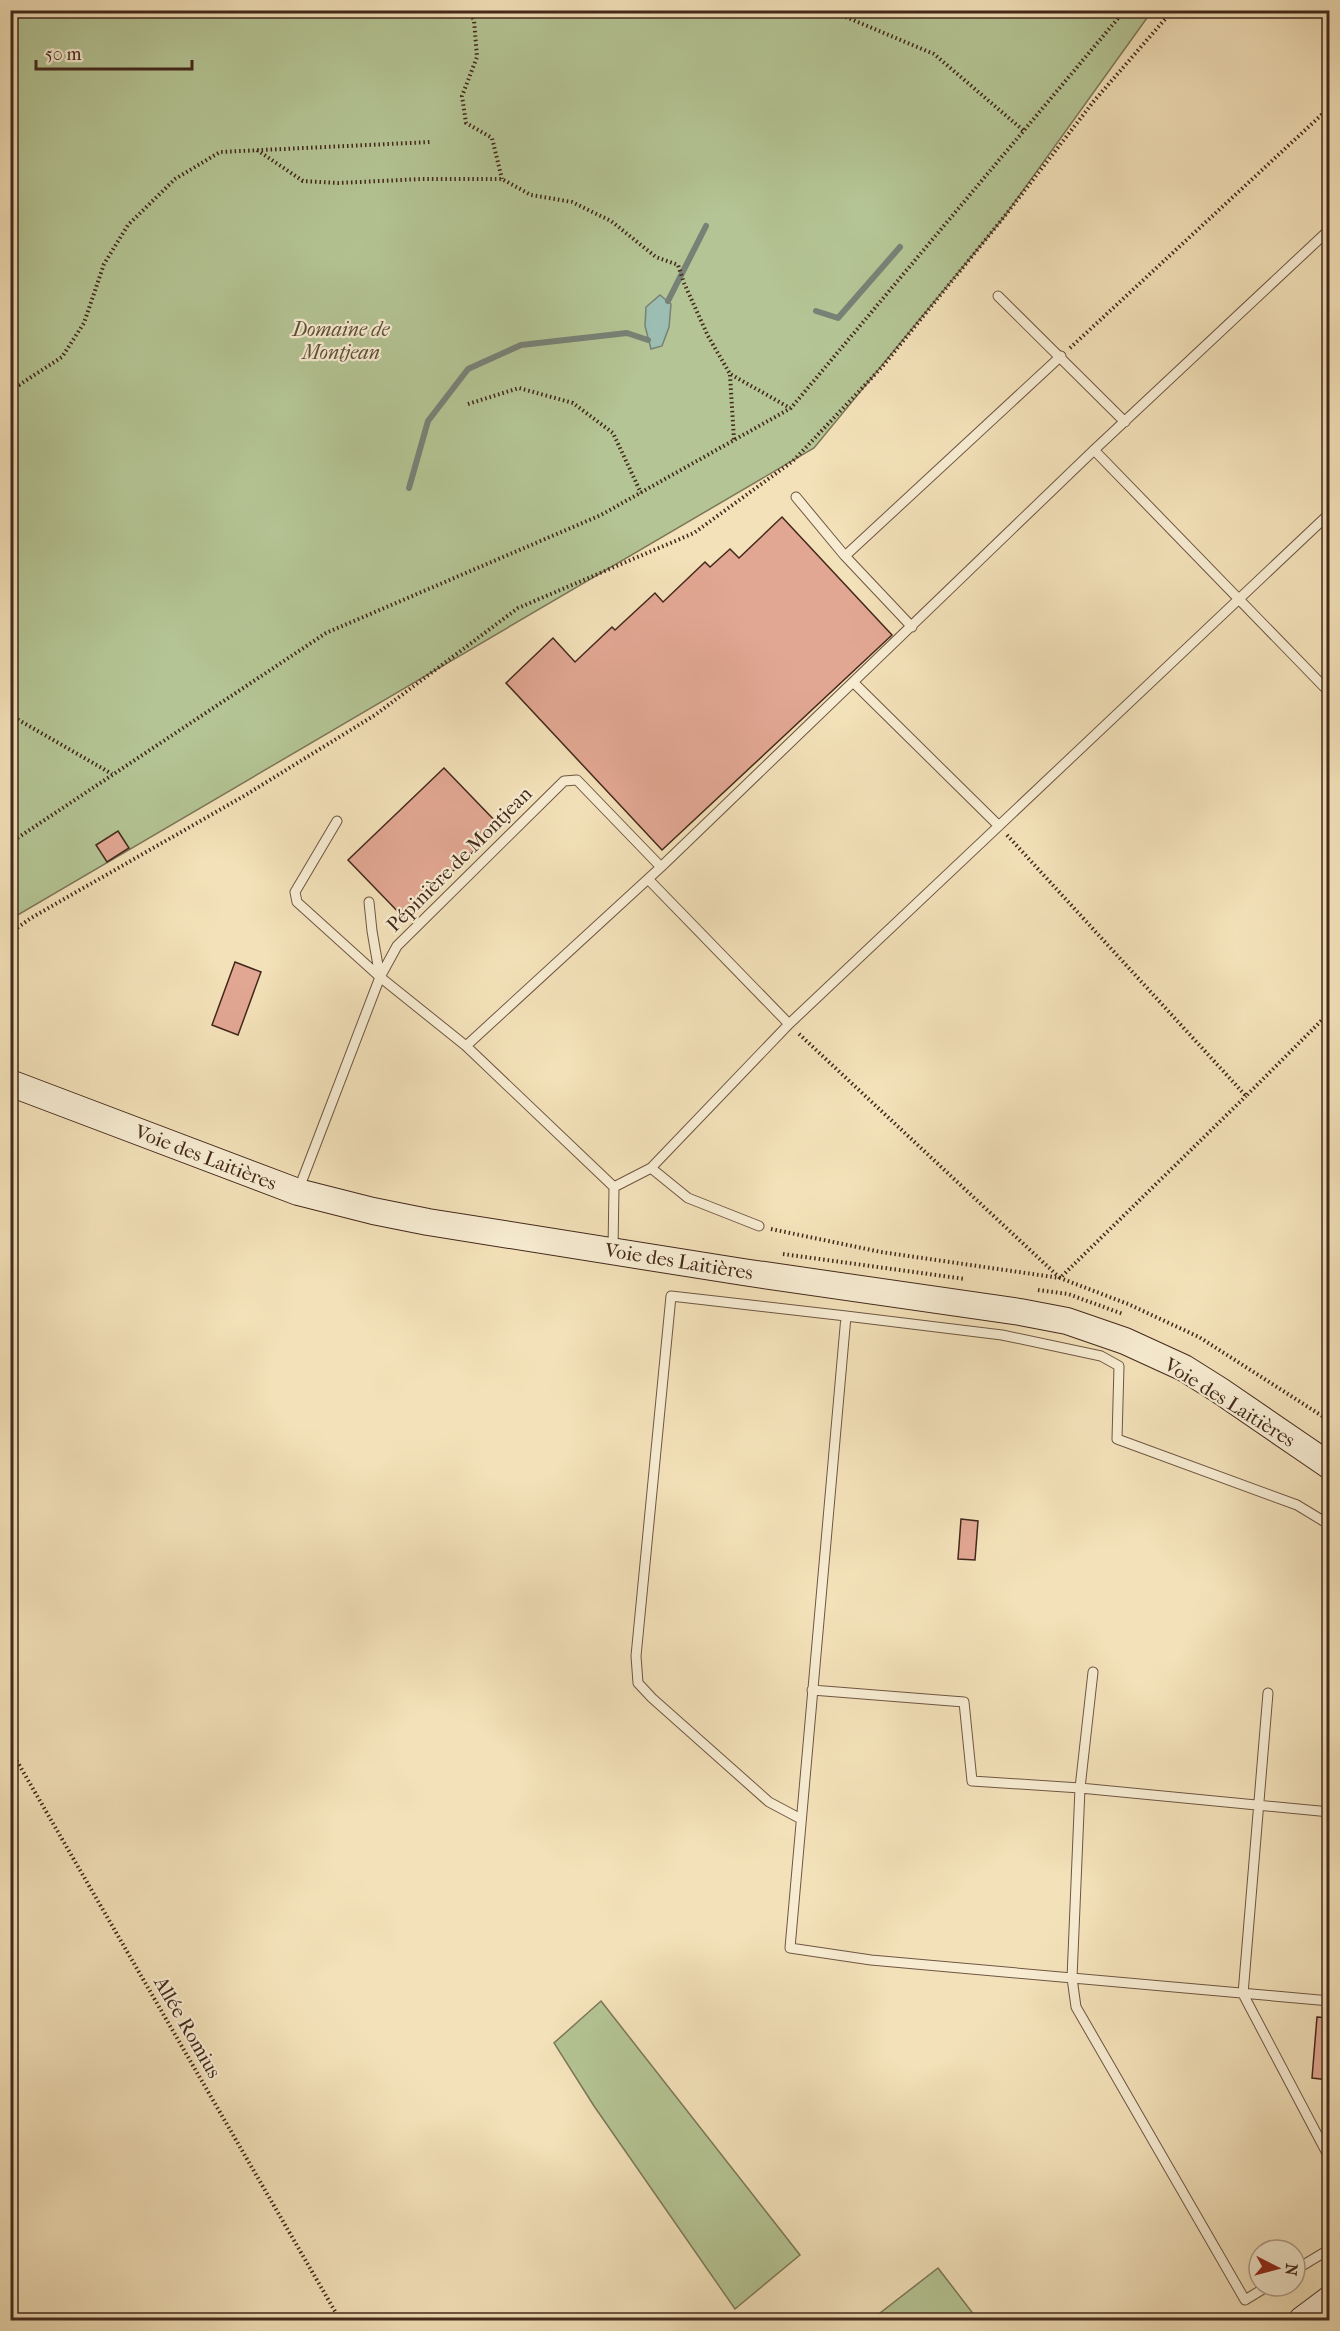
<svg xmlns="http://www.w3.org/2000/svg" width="1340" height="2331" viewBox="0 0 1340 2331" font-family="'IM FELL French Canon',serif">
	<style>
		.green { fill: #b4c494; stroke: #7c7658; stroke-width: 1.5 }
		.water { fill: #9bbdb2; stroke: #788176; stroke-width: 1.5 }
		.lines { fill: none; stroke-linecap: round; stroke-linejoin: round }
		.stream { stroke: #788176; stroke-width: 6 }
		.building { fill: #e2a793; stroke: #43281b; stroke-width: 1.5 }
		.lane-casing { stroke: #6f5642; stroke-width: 11 }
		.secondary-casing { stroke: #43281b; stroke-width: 28 }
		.path { stroke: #43281b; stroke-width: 4; stroke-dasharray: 1.5 3; stroke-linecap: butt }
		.lane { stroke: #f7ecd2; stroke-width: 9 }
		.secondary { stroke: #f7ecd2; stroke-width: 26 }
		.labels { text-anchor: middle; stroke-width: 4.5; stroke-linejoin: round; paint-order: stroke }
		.park-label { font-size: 20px; font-style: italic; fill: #5f4f39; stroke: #f7ecd2 }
		.street-label { font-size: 20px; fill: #43281b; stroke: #f7ecd2 }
	</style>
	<rect width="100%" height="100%" fill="#f3e1b9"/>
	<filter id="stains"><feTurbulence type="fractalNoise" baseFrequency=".00333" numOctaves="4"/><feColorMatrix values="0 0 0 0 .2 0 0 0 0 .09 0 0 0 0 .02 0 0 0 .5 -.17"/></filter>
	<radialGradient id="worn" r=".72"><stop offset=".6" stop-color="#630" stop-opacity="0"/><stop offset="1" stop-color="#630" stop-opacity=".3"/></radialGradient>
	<path class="green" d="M10 11H1152L1004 217 814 448 11 919Z
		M601 2001 800 2255 735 2309 594 2106 554 2043Z
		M938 2268 978 2320H871Z"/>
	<path class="water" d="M660 295 671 304 669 327 662 346 651 349 645 326 646 307Z"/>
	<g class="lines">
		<path class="stream" d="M668 301 706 226
			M816 311 838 318 900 247
			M409 488 428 421 468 369 521 345 627 333 648 340"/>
	</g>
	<path class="building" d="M782 517 892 635 662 850 506 683 553 638 575 662 612 627 615 630 655 593 663 602 705 562 710 567 730 549 739 558Z
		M444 768 500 826 404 918 348 860Z
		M118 831 129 848 107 862 96 845Z
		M235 962 261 972 238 1035 212 1025Z
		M961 1519 978 1521 975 1560 958 1559Z
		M1317 2017 1329 2018V2080L1312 2078Z"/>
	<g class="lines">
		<g class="lane-casing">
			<path id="lane" d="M998 296 1125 422
				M1094 450 1330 693
				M796 497 845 556 912 627
				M845 556 1061 356
				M854 683 999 826
				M337 821 295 892 297 902 380 977 466 1046
				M648 879 789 1024
				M369 902 372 931 380 977
				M651 1168 688 1198 759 1226
				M614 1187 651 1168 789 1024 1330 513
				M298 1191 380 977 397 946 564 781 577 780 661 867
				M613 1249 614 1187 466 1046 661 867 1094 450 1330 229
				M1330 1525 1297 1505 1117 1439 1119 1366 1101 1356 1002 1335 846 1316 790 1948 871 1960 1330 2001
				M1093 1672 1080 1788 1072 1978 1076 2007 1245 2300 1268 2286
				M812 1690 964 1702 972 1781 1080 1788 1330 1812
				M1268 1693 1243 1994 1330 2159
				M801 1819 769 1802 652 1698 638 1683 636 1656 671 1296 846 1316
				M1295 2270 1330 2249"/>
		</g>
		<g class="secondary-casing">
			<path id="secondary" d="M10 1083 298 1192 373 1211 428 1222 743 1272 1020 1312 1067 1321 1125 1341 1184 1368 1219 1390 1330 1466
				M1302 2320 1330 2299"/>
		</g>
		<path class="path" d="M468 10 474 20 477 57 462 96 466 123 492 138 502 179
			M829 10 934 54 1024 131
			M257 150 303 181 338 183 422 179H502L531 195 572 202 611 221 656 257 678 265 684 283 708 336 730 374 790 408
			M1070 348 1330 107
			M730 375 734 440
			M10 387 19 385 62 357 84 323 104 264 128 225 175 179 220 152 430 142
			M468 404 519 388 573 403 613 433 641 493
			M10 715 112 774
			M1007 835 1246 1096 1330 1012
			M10 843 326 633 601 515 791 408 1125 10
			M10 933 31 918 244 796 375 715 518 608 694 533 793 461 882 367 1004 217 1094 101 1173 10
			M799 1034 1060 1278 1246 1096
			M771 1229 881 1252 1060 1278 1128 1304 1199 1337 1330 1421
			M783 1254 965 1279
			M1038 1290 1068 1294 1123 1314
			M10 1749 340 2320"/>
		<use href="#lane" class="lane"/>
		<use href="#secondary" class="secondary"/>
	</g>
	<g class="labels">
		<g class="park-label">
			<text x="341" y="336">Domaine de<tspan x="341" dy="23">Montjean</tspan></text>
		</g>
		<g class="street-label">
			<text transform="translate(459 859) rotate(-45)" y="7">Pépinière de Montjean</text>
			<text transform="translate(206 1157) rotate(21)" y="7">Voie des Laitières</text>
			<text transform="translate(679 1261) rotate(9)" y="7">Voie des Laitières</text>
			<text transform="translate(1230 1402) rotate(32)" y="7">Voie des Laitières</text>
			<text transform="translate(188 2027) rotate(60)" y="7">Allée Romius</text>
		</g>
	</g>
	<rect width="1340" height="2331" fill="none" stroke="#f3e1b9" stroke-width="36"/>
	<rect x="12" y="12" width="1316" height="2307" fill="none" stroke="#43281b" stroke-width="3"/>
	<rect x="18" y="18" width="1304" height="2295" fill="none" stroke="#43281b" stroke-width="1.5"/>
	<g transform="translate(1277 2268) rotate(96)"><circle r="28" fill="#f7ecd2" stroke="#af9e89" stroke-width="1.5"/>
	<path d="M0-4.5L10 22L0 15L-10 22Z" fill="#8f2418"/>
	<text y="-9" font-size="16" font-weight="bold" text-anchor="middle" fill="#43281b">N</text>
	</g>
	<path d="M36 60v9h156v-9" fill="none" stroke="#43281b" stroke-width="3"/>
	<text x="45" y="60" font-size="18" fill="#43281b" stroke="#f7ecd2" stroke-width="4.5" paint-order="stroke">50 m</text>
	<rect width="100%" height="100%" filter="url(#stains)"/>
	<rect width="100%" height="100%" fill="url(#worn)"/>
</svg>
